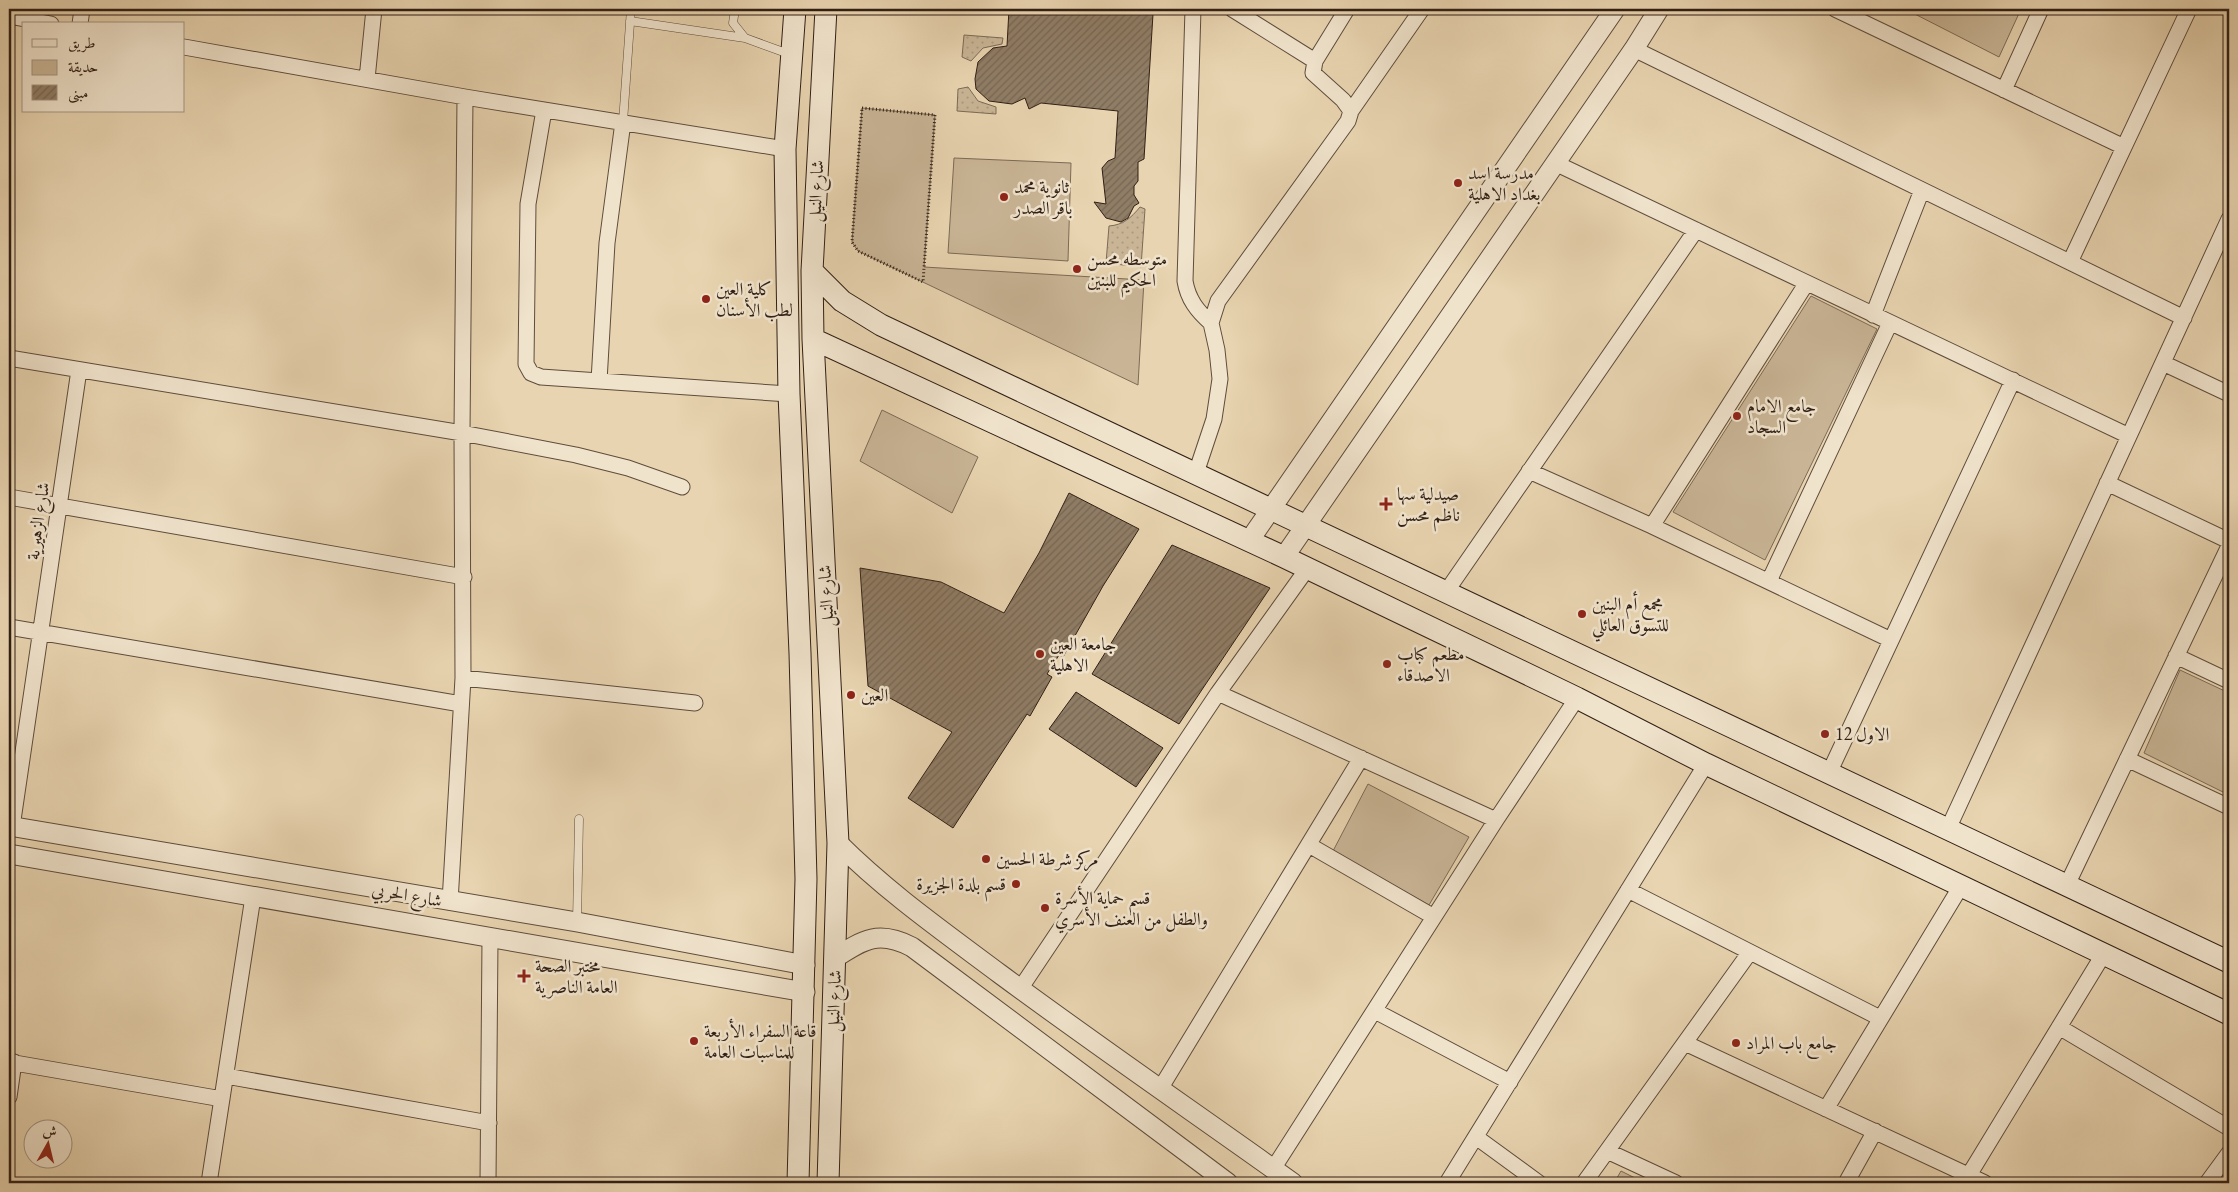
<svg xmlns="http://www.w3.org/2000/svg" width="2238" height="1192" viewBox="0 0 2238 1192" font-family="'EB Garamond',Amiri,serif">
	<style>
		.grass { fill: url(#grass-dots); stroke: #7c6a56 }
		.park { fill: #c9b596; stroke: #7c6a56 }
		.building { fill: url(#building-hatch); stroke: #301f15 }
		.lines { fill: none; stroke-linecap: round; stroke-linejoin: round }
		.service-casing { stroke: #5e4c3c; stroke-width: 9 }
		.minor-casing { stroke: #5e4c3c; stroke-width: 17 }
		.tertiary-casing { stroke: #5e4c3c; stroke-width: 21 }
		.secondary-casing { stroke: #301f15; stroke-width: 23 }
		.path { stroke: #301f15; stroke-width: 3; stroke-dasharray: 1 2.5; stroke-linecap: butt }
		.service { stroke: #f0e3cc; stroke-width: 8 }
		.minor { stroke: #f0e3cc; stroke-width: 15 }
		.tertiary { stroke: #f0e3cc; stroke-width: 19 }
		.secondary { stroke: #f0e3cc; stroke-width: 21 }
		.poi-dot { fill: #8f2418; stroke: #f0e3cc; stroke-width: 2 }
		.labels { text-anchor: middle; stroke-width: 5; stroke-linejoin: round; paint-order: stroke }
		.poi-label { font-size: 18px; fill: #301f15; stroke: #f0e3cc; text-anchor: start }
		.street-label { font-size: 18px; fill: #301f15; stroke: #f0e3cc }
	</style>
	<defs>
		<pattern id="grass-dots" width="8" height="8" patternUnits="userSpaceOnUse" patternTransform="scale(1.25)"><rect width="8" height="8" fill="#c9b596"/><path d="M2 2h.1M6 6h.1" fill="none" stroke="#ad9b80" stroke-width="1.8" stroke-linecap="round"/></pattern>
		<pattern id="building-hatch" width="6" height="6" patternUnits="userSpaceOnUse" patternTransform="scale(1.25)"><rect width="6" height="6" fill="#907d66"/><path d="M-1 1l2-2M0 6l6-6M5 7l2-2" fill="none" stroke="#766653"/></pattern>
	</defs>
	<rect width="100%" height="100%" fill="#e8d4b0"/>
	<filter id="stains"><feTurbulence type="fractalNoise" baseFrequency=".004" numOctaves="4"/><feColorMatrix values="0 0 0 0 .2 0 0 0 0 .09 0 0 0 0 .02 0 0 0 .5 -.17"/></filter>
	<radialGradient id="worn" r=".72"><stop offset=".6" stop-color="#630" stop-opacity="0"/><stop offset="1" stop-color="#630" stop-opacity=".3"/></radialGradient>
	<path class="grass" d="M964 35 1003 38 1002 44 983 48 971 61 962 57Z
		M968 87 978 101 996 107V114L957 111 958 89Z
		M1140 207 1145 209 1141 267 1106 263 1109 226C1123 225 1131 218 1140 207Z"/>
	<path class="park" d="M1905 9H2021L1999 57Z
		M862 108 935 115 924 267 1144 280 1138 385 858 251 852 242Z
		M954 158 1071 163 1068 261 948 253Z
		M1811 296 1877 329 1765 560 1673 512Z
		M882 410 978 457 952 513 860 461Z
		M2180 670 2229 693V795L2144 753Z
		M1368 784 1469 837 1429 905 1333 851Z
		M1621 1171 1645 1183H1614Z"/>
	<path class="building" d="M1009 9H1148L1147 13 1153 14 1144 159 1138 162V181L1134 186V195L1139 203 1134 206 1128 218 1121 222 1106 218 1094 202 1106 204 1102 168 1108 161 1115 158 1118 111 1041 103 1029 109 1025 98 1012 104 989 101 976 89 975 79 978 62 993 48 1007 46Z
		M1069 493 1139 529 1103 586 1063 657 1059 655 1047 674 1052 677 1030 716 1027 714 953 828 908 798 952 732 868 686 860 568 941 582 1004 613 1039 553Z
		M1172 545 1270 588 1179 724 1092 674Z
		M1076 692 1163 748 1136 787 1049 729Z"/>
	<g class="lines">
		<g class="service-casing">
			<path id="service" d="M735 9 733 23 745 38 789 54
				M630 21 745 38
				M623 122 631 9
				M577 922 579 819"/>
		</g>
		<g class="minor-casing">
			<path id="minor" d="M1193 9 1185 281C1188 299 1197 311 1211 323
				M1232 9 1315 61
				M1835 9 2124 147
				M9 16 51 24
				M80 24 82 9
				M184 47 465 97 785 149
				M1634 49 2184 318
				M367 79 374 9
				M2004 90 2041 9
				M544 110 528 204 526 364 531 373 541 377 789 394
				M1351 111 1422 9
				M1555 163 2129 436
				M2070 262 2189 9
				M1873 315 1922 190
				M9 358 462 433 576 455 628 468 682 487
				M2163 363 2229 394
				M599 381 607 243 623 122
				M1529 471 1652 526 1891 640
				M1196 473 1214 419 1220 379 1217 350 1211 323 1218 301 1348 121 1351 111 1343 100 1313 73 1315 61 1347 9
				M2107 483 2229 541
				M9 497 464 577
				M1652 526 1806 284
				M1769 581 1890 323
				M1446 592 1696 230
				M9 627 461 704
				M2176 656 2229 681
				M463 678 695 703
				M1218 693 1496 820
				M2127 759 2229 807
				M1829 773 2013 380
				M12 827 79 370
				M1948 829 2229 219
				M1309 845 1434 917
				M2067 885 2229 546
				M1628 890 1880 1018
				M450 902 463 678 462 433 465 97
				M1020 989 1218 693 1307 569
				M1375 1011 1510 1082
				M2059 1027 2229 1128
				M1685 1043 1985 1183
				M9 1062 222 1099
				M226 1076 489 1123
				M1160 1089 1361 758
				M9 1097 14 1062
				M1826 1109 1961 886
				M1476 1137 1539 1183
				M1607 1151 1676 1183
				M1273 1169 1496 820 1577 698
				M1969 1175 2103 955
				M209 1183 253 897
				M488 1183 490 939
				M1447 1183 1706 764
				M1584 1183 1750 952
				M1846 1183 1875 1131
				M2207 1183 2229 1153"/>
		</g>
		<g class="tertiary-casing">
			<path id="tertiary" d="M1249 541 1615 9
				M1284 557 1634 49 1659 9
				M9 826 577 922 805 965
				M838 843C887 892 944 932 1000 974 1096 1045 1195 1113 1293 1183
				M9 854 805 992
				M835 958C864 939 879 930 912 947L1228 1183"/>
		</g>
		<g class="secondary-casing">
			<path id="secondary" d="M795 9 785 149 789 394 800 653 806 879 798 1183
				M826 9 812 271 813 339 838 843 828 1183
				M812 271 842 301 881 325 2229 962
				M813 339 1284 557 1577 698 1706 764 2229 1014"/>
		</g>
		<path class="path" d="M862 108 935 115 923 282 858 251 852 242Z"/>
		<use href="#service" class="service"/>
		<use href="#minor" class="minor"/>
		<use href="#tertiary" class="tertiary"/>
		<use href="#secondary" class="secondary"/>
	</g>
	<g class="poi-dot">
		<circle cx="1458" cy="183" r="5"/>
		<circle cx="1004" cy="197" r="5"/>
		<circle cx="1077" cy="269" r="5"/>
		<circle cx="706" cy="299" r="5"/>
		<circle cx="1737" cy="416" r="5"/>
		<path d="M1383.5 496.5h5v5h5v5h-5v5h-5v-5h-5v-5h5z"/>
		<circle cx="1582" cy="614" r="5"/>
		<circle cx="1040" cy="654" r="5"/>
		<circle cx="1387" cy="664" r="5"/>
		<circle cx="851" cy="695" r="5"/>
		<circle cx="1825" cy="734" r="5"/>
		<circle cx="986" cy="859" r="5"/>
		<circle cx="1016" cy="884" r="5"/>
		<circle cx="1045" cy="908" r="5"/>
		<path d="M521.5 968.5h5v5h5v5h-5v5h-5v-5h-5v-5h5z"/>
		<circle cx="694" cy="1041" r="5"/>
		<circle cx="1736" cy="1043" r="5"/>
	</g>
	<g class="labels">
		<g class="poi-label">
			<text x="1468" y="179">مدرسة اسد<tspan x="1468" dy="21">بغداد الاهلية</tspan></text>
			<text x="1014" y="193">ثانوية محمد<tspan x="1014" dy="21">باقر الصدر</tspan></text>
			<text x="1087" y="265">متوسطه محسن<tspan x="1087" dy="21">الحكيم للبنين</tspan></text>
			<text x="716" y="295">كلية العين<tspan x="716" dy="21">لطب الأسنان</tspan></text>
			<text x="1747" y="412">جامع الامام<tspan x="1747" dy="21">السجاد</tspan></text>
			<text x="1397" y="500">صيدلية سها<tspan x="1397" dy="21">ناظم محسن</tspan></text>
			<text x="1592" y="610">مجمع أم البنين<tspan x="1592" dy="21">للتسوق العائلي</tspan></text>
			<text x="1050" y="650">جامعة العين<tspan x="1050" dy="21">الاهلية</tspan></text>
			<text x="1397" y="660">مطعم كباب<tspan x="1397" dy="21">الاصدقاء</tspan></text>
			<text x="861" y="701">العين</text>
			<text x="1835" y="740">الاول 12</text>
			<text x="996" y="865">مركز شرطة الحسين</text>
			<text x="1006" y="890" text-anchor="end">قسم بلدة الجزيرة</text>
			<text x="1055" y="904">قسم حماية الأسرة<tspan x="1055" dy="21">والطفل من العنف الأسري</tspan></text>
			<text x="535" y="972">مختبر الصحة<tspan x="535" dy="21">العامة الناصرية</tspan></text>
			<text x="704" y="1037">قاعة السفراء الأربعة<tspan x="704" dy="21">للمناسبات العامة</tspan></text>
			<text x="1746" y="1049">جامع باب المراد</text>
		</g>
		<g class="street-label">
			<text transform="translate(816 191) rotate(-87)" y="6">شارع النيل</text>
			<text transform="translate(38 521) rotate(-82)" y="6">شارع الزهيرية</text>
			<text transform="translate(826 596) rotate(-93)" y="6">شارع النيل</text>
			<text transform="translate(407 895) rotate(10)" y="6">شارع الحربي</text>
			<text transform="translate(834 1001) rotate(-88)" y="6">شارع النيل</text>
		</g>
	</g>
	<rect width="2238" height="1192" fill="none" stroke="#e8d4b0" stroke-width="30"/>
	<rect x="10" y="10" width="2218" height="1172" fill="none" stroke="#301f15" stroke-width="2.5"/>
	<rect x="15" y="15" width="2208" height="1162" fill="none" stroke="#301f15"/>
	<rect x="22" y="22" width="162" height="90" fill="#f0e3cc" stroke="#a39583"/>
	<rect x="32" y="39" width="25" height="8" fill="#f0e3cc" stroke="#a39583"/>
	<text x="68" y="48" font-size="15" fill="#301f15">طريق</text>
	<rect x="32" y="60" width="25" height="15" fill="#c9b596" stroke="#a39583"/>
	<text x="68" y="72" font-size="15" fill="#301f15">حديقة</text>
	<rect x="32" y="85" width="25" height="15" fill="url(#building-hatch)" stroke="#a39583"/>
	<text x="68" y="98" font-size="15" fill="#301f15">مبنى</text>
	<g transform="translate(48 1144) rotate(8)"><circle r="24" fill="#f0e3cc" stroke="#a39583"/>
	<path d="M0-4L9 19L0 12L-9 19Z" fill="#8f2418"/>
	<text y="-8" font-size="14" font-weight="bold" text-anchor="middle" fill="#301f15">ش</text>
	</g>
	<rect width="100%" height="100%" filter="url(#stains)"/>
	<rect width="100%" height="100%" fill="url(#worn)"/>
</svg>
